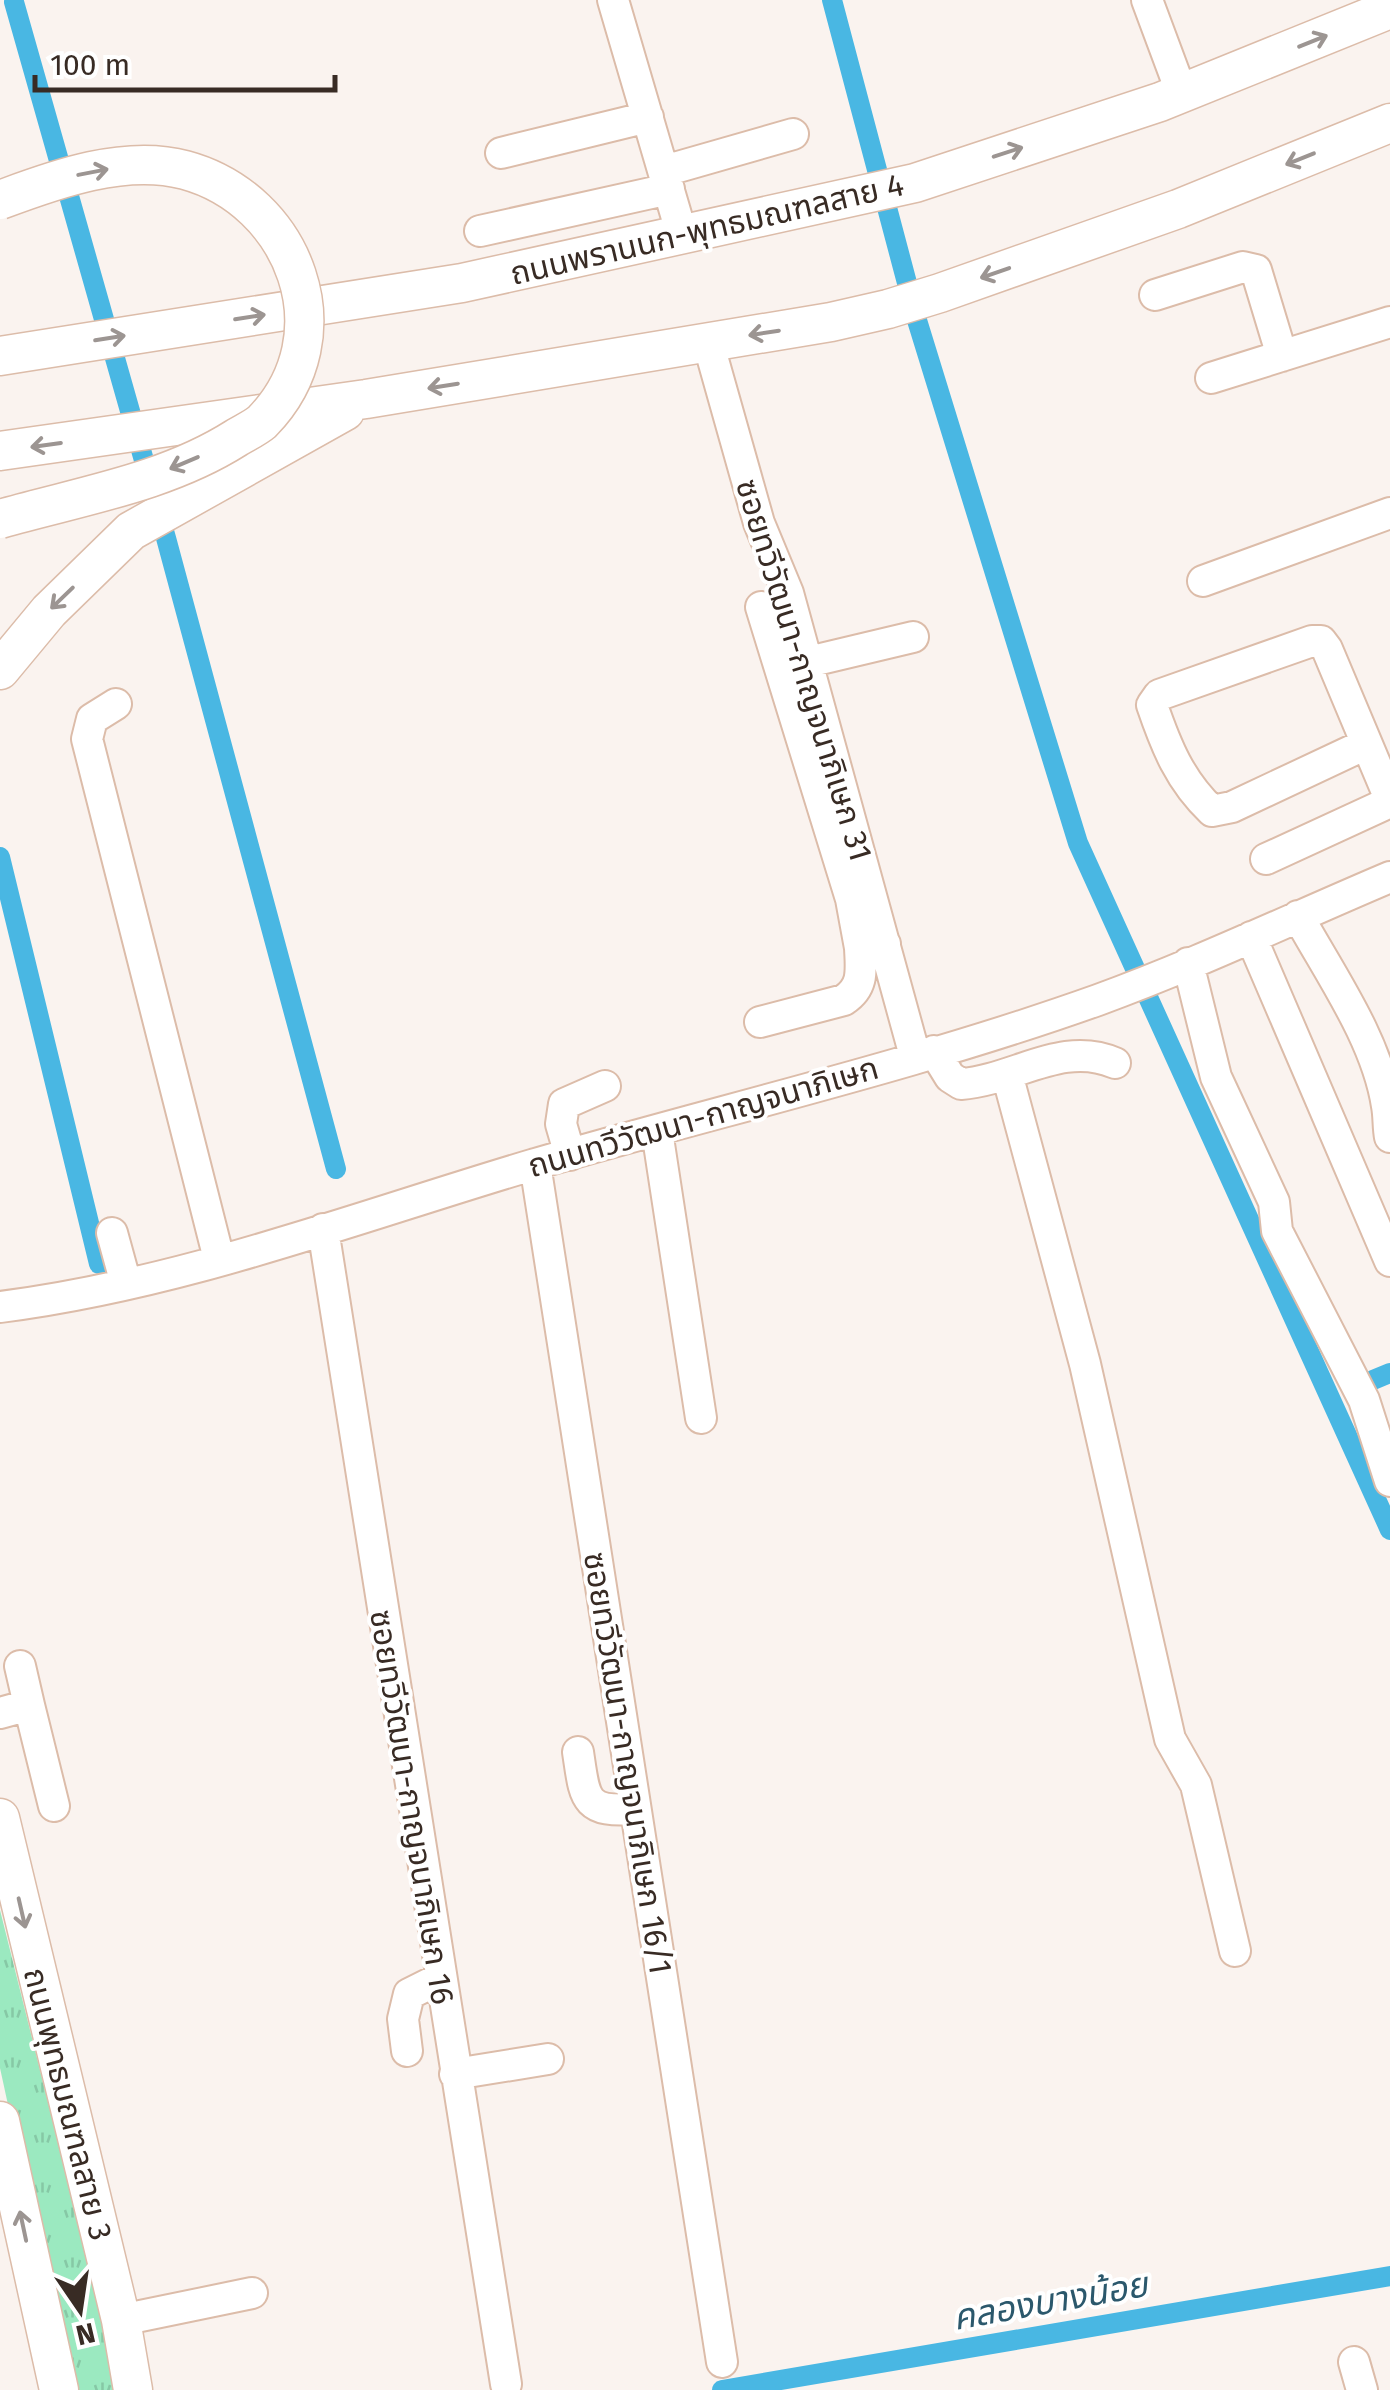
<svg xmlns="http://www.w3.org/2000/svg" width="1390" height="2390" viewBox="0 0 1390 2390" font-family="'Fira Sans','Noto Sans Thai',sans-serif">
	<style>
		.grass { fill: url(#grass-tufts) }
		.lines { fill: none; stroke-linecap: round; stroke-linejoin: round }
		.canal { stroke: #49b7e3; stroke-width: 20 }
		.minor-casing { stroke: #dcbca9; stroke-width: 34 }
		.major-casing { stroke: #dcbca9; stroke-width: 41 }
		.minor { stroke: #fff; stroke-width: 30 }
		.major { stroke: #fff; stroke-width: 38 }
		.major-bridge-casing { stroke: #dcbca9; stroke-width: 41; stroke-linecap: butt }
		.major-bridge { stroke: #fff; stroke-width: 38 }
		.oneway { stroke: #9c9592 }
		.labels { text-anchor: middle; stroke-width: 8; stroke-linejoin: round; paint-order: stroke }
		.street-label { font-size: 32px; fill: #382b24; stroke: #fff }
		.water-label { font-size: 35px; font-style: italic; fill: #2b586c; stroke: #fff }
	</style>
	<defs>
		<pattern id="grass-tufts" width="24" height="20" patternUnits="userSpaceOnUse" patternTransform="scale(2.5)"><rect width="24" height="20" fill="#9be9c0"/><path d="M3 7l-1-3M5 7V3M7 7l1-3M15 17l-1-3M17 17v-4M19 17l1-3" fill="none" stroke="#86c8a5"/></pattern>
	</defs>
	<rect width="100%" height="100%" fill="#faf3ef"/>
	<path class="grass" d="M0 1910 120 2390H70L0 2068Z"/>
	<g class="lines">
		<path class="canal" d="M832 0 916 317 1078 843 1390 1530
			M14 2 166 538 336 1169
			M0 857 99 1264
			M1373 1380 1390 1373
			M722 2390 1390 2276"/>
		<g class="minor-casing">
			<path id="minor" d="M613 0 682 235
				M1147 0 1182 94
				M501 153 648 117
				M664 171 793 134
				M480 231 669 189
				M1155 295 1243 267 1256 270 1282 356
				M708 342 759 523 788 593 915 1056
				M1211 378 1390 322
				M1203 581 1390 513
				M761 607 851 899 860 948 885 944
				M808 662 913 637
				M116 704 92 719 87 739 219 1259
				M1366 744 1232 807 1212 811C1180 781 1166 746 1152 705L1159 695 1312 641H1321L1327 649 1390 799
				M1266 859 1390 802
				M1298 916C1330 974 1377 1040 1387 1106 1389 1116 1388 1127 1390 1137
				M1251 937 1390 1261
				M1188 963 1216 1077 1274 1202 1277 1231 1364 1400 1390 1481
				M760 1022 844 1000C864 987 861 970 860 948
				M934 1051 950 1077 961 1084C1015 1080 1062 1040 1115 1063
				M1007 1074 1085 1364 1170 1739 1196 1785 1235 1951
				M657 1131 701 1418
				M570 1155 561 1124 564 1104 605 1086
				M535 1164 722 2362
				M323 1229 506 2384
				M112 1233 126 1284
				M0 1307C182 1284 357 1217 532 1165 720 1110 913 1066 1098 1000 1197 964 1293 918 1390 877
				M20 1666 29 1705
				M0 1713 29 1705 54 1806
				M578 1752C585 1798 583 1813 635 1809
				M407 2051 403 2019 409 1994 439 1979
				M455 2074 548 2059
				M121 2320 252 2293
				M1354 2362 1362 2390"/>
		</g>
		<g class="major-casing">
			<path id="major" d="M0 356 462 283 915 183 1160 102 1390 9
				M0 451 366 399 831 322 888 309 940 293 1178 209 1390 123
				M0 670 49 611 131 531 345 411
				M0 1818 121 2320 133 2390
				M0 2121 59 2390"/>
		</g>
		<use href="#minor" class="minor"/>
		<use href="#major" class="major"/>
		<g class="major-bridge-casing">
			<path id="major-bridge" d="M0 200C56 179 125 154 185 170 295 200 347 335 262 422 255 428 244 433 236 438 165 483 80 496 0 519"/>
		</g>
		<use href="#major-bridge" class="major-bridge"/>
	</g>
	<defs><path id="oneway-shaft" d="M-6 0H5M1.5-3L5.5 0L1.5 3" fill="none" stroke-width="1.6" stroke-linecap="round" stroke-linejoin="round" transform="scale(2.5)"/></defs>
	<g class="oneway">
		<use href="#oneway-shaft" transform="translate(1313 41) rotate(-22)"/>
		<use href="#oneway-shaft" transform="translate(1008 152) rotate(-18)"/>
		<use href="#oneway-shaft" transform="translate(1300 159) rotate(158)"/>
		<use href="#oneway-shaft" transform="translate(93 172) rotate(-11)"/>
		<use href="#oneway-shaft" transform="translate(995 273) rotate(161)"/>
		<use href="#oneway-shaft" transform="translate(250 317) rotate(-9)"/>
		<use href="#oneway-shaft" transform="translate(764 333) rotate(171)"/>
		<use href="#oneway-shaft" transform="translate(110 338) rotate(-9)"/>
		<use href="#oneway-shaft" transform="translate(443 386) rotate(171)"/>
		<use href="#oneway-shaft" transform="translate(46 445) rotate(172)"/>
		<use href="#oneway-shaft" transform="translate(184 463) rotate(157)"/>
		<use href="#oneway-shaft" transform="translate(62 598) rotate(136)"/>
		<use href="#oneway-shaft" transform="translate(22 1913) rotate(77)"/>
		<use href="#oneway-shaft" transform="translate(23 2226) rotate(-102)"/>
	</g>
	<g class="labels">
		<g class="street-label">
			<text transform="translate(707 229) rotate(-13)" y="11">ถนนพรานนก-พุทธมณฑลสาย 4</text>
			<text transform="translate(804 670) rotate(73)" y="11">ซอยทวีวัฒนา-กาญจนาภิเษก 31</text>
			<text transform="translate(703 1117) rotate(-16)" y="11">ถนนทวีวัฒนา-กาญจนาภิเษก</text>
			<text transform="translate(628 1763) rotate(81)" y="11">ซอยทวีวัฒนา-กาญจนาภิเษก 16/1</text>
			<text transform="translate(412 1807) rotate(81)" y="11">ซอยทวีวัฒนา-กาญจนาภิเษก 16</text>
			<text transform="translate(68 2104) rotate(76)" y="11">ถนนพุทธมณฑลสาย 3</text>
		</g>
		<g class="water-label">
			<text transform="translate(1050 2301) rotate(-10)" y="12">คลองบางน้อย</text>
		</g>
	</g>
	<g transform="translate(80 2310) rotate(167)" stroke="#ffffff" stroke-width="8" paint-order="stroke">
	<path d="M0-8L18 38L0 25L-18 38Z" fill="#382b24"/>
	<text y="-15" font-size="28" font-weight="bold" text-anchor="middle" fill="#382b24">N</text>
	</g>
	<path d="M35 75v15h300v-15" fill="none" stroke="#382b24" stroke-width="5"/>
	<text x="50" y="75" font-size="30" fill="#382b24" stroke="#ffffff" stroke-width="8" paint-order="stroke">100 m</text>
</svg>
